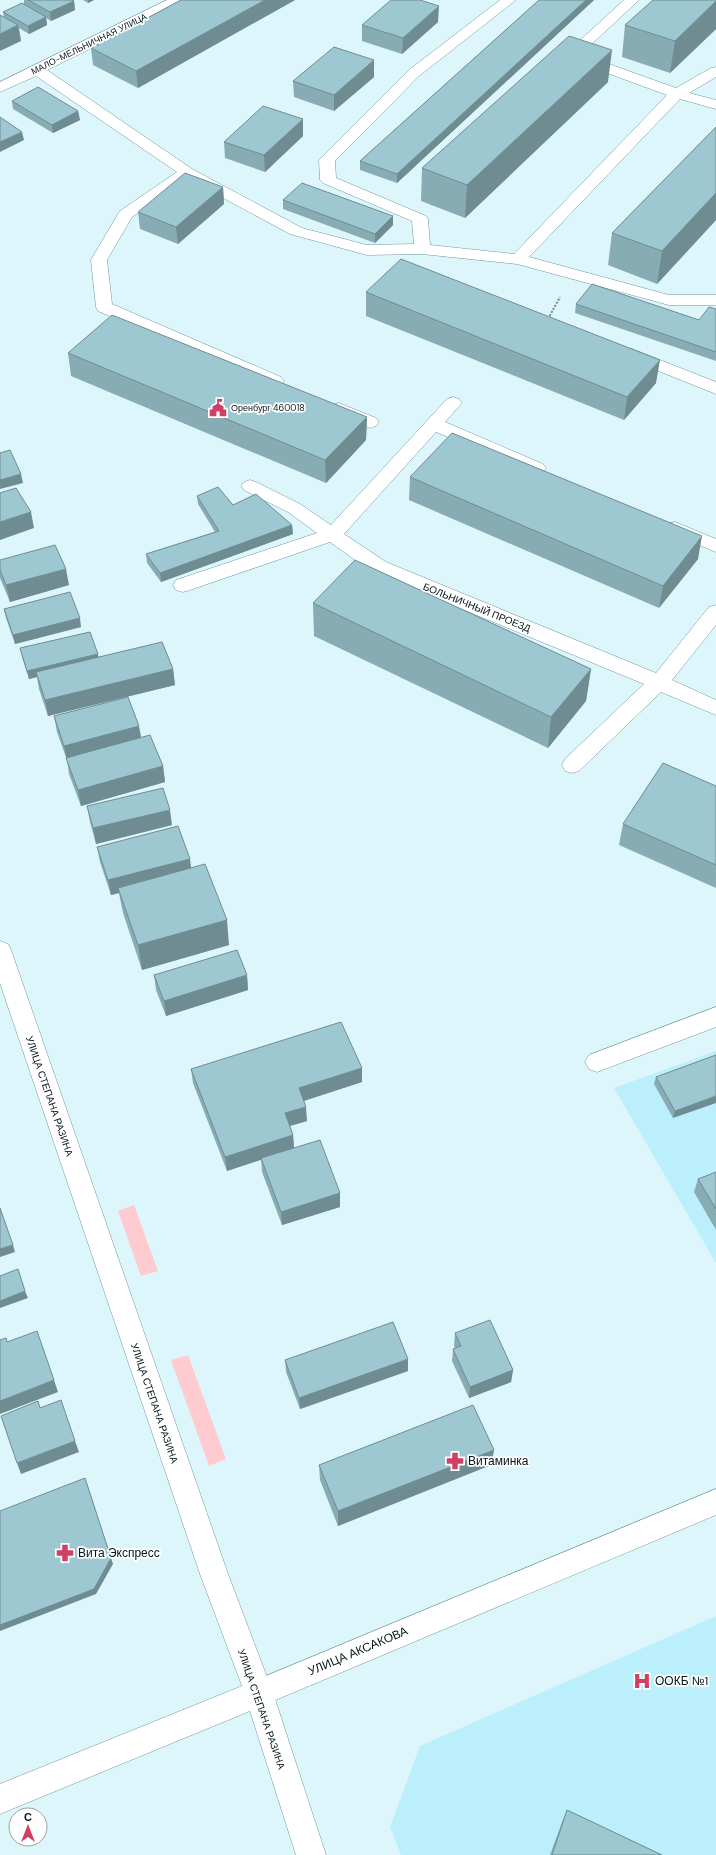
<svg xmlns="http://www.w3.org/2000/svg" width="716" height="1855" viewBox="0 0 716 1855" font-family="'DM Sans',sans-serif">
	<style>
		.built { fill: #bbeffb }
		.green { fill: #fecbd1 }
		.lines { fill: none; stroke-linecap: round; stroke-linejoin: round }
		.minor-casing { stroke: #6e969f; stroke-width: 1 }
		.major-casing { stroke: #6e969f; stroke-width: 1 }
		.path { stroke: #778b90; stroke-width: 2; stroke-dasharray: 2 1.5; stroke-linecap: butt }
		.minor { fill: #fff; fill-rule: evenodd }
		.major { fill: #fff; fill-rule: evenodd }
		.wall { fill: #88acb4 }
		.shaded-wall { fill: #6f8c92 }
		.building { fill: #9ec8d1; stroke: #6f8c92 }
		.labels { text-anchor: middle; stroke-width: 3.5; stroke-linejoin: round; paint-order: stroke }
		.far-street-label { font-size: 9px; fill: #061619; stroke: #fefefe }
		.far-poi-label { font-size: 9px; fill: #061619; stroke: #fefefe; text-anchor: start }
		.street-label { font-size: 10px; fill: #061619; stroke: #fefefe }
		.near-poi-label { font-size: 12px; fill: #061619; stroke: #fefefe; text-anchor: start }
		.near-street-label { font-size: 12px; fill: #061619; stroke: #fefefe }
	</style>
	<rect width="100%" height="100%" fill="#ddf6fc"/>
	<path class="built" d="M716 1051V1263L614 1088Z
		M716 1616V1855H401L390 1827 420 1746Z"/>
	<path class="green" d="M134 1205 158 1271 141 1276 118 1211Z
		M188 1355 226 1459 209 1466 171 1360Z"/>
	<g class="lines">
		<g class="minor-casing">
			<path id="minor" d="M167 0H185L183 3 47 70 192 169 302 228 367 245 414 244 412 221 323 183 320 180 319 160 409 70 500 0H516L419 76 335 161 336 178 426 216 428 219 430 245 514 254 667 95 566 58 564 55 624 0H639L581 54 676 88 711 68 716 67V77L689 93 716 100V109L680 99 529 257 669 295H716V305H669L517 264 422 254 367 255 290 234 188 179 132 217 107 260 112 304 281 377 284 381 281 385 275 386 269 385 98 311 96 307 91 260 118 214 120 211 177 172 36 76 0 92V82Z
				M632 349 716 382V394L626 358 623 354 626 350Z
				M453 397 459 399 462 403 445 422 543 464 546 468 543 472 537 474 531 472 436 432 344 534 386 562 656 673 709 607 716 605V625L672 680 716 700V715L661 692 579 771 572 773 565 771 562 765 565 759 644 684 372 572 330 542 190 590 183 592 176 590 173 585 176 580 317 533 288 512 244 490 241 486 244 482 250 480 256 482 300 504 331 525 447 399Z
				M339 403 376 418 379 422 376 426 370 428 333 413 330 409 333 405Z
				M675 522 716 539V552L668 532 666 528 668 524Z
				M716 1007V1027L597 1072 589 1069 585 1062 589 1055Z
				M716 1489V1515L259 1707 249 1703 245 1693 249 1683Z"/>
		</g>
		<g class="major-casing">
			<path id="major" d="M0 941 8 944 11 950 228 1574 273 1693 326 1855H296L250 1711 0 1814V1784L242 1686 200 1574 0 983Z"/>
		</g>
		<path class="path" d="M548 319 560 297"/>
		<use href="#minor" class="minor"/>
		<use href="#major" class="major"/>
	</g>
	<path class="wall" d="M24 0H72L74 1 75 10 51 21 46 18 47 25 29 34 19 28 21 41 4 17 3 12 24 4Z
		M83 0H94L88 3Z
		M181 0H295L138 88 93 65 91 48Z
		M539 0H594L397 183 360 170V161Z
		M716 0V29L670 73 622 57 625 25Z
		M438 22 402 54 362 41V25Z
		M374 77 334 111 294 97 293 81Z
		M608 82 465 218 421 201 422 168Z
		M12 101 78 111 80 120 53 133 13 109Z
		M716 127V220L657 284 608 265 612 233Z
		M303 136 265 172 225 158 224 142Z
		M223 187 224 204 178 244 140 229 138 212Z
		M283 200 393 225 375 243 283 209Z
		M366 292 656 383 624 420 366 316Z
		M576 304 699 320 716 309V361L575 313Z
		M68 353 367 417 366 440 326 483 71 376Z
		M410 477 698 559 659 608 409 500Z
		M197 496 233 505 292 525 293 534 161 582 147 563 146 554 215 532 198 504Z
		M0 560 69 585 10 602 0 578Z
		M313 603 591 669 586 701 548 748 314 636Z
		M4 609 81 627 15 644 6 618Z
		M20 648 98 654V657L173 669 175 685 48 716 39 689 37 677 29 679 22 657Z
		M54 716 141 738 163 766 165 782 81 806 69 774 67 760 57 732Z
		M716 786V888L619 845 623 824Z
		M87 806 172 825 96 844 90 822Z
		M97 847 191 868 229 945 142 970 123 913 119 893 111 895 100 862Z
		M154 975H247L248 990 166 1016 156 990Z
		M716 1055 673 1118 654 1084 656 1077Z
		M191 1069 362 1082 304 1101 307 1121 290 1126 293 1135 294 1148 340 1193V1207L282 1225 262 1172 261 1159 227 1171 193 1083Z
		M716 1172V1230L694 1192 698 1179Z
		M455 1333 513 1370 511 1382 469 1398 452 1361 453 1349 455 1348 454 1346Z
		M285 1360 408 1371 300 1409 286 1372Z
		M494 1450 491 1465 338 1526 320 1480 319 1465Z
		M567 1810 662 1855H550L562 1822Z"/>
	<path class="shaded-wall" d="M88 0H94L88 3Z
		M265 0H295L138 88 136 71Z
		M586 0H594L397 183V174Z
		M74 1 75 10 51 21 50 12Z
		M716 1V29L670 73 675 41Z
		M439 6 438 22 402 54 403 38Z
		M46 17 47 25 29 34 28 26Z
		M18 25 21 41 0 51V34Z
		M612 50 608 82 465 218 467 185Z
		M374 60V77L334 111V95Z
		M78 111 80 120 53 133 52 125Z
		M303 119V136L265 172 264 155Z
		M22 132 24 140 0 152V142Z
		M223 187 224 204 178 244 176 227Z
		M716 193V220L657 284 662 251Z
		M393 216V225L375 243V234Z
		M660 360 656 383 624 420 627 397Z
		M367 417 366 440 326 483 325 460Z
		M21 474 23 483 0 489V480Z
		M31 512 34 528 0 540V522Z
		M292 525 293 534 161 582 160 573Z
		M702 536 698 559 659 608 663 586Z
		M66 569 69 585 10 602 6 585Z
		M80 618 81 627 15 644 13 635Z
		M98 654 99 662 36 672 37 677 29 679 27 671Z
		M173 669 175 685 48 716 45 700Z
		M591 669 586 701 548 748 551 717Z
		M139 726 142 742 67 760 64 746Z
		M163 766 165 782 81 806 78 790Z
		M170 810 172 825 96 844 93 828Z
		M190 859 192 874 118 888 119 893 111 895 108 880Z
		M227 920 229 945 142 970 138 945Z
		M247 975 248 990 166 1016 164 1001Z
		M362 1068V1082L300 1102 299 1088Z
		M716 1096V1103L673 1118 675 1111Z
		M306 1107 307 1121 286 1127 285 1113Z
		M293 1135 294 1149 227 1171 225 1157Z
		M340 1193V1207L282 1225 281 1212Z
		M13 1245 15 1252 0 1257V1249Z
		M25 1291 28 1298 0 1308V1301Z
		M408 1359V1371L300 1409 299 1398Z
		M513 1370 511 1382 469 1398 470 1387Z
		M54 1380 58 1392 0 1414V1401Z
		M75 1441 79 1452 21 1474 17 1463Z
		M494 1450 491 1465 338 1526V1511Z
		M85 1478 113 1564 96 1594 0 1631V1625Z"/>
	<path class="building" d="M28 0H72L74 1 50 12Z
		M181 0H265L136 71 91 48Z
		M391 0H420L439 6 403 38 362 25Z
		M539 0H586L397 174 360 161Z
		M653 0H716V1L675 41 625 25Z
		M22 3 46 17 28 26 3 12Z
		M0 15 18 25 0 34Z
		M569 36 612 50 467 185 422 168Z
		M334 47 374 60 334 95 293 81Z
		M38 87 78 111 52 125 12 101Z
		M263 106 303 119 264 155 224 142Z
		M0 117 22 132 0 142Z
		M716 127V193L662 251 612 233Z
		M185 173 223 187 176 227 138 212Z
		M302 183 393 216 375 234 283 200Z
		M401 259 660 360 627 397 366 292Z
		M592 284 699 320 709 307 716 309V352L576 304Z
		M112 315 367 417 325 460 68 353Z
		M452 433 702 536 663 586 410 477Z
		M10 450 21 474 0 480V453Z
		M218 487 233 505 256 494 292 525 160 573 146 554 219 531 197 496Z
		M16 488 31 512 0 522V493Z
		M55 545 66 569 6 585 0 570V560Z
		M355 560 591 669 551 717 313 603Z
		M70 592 80 618 13 635 4 609Z
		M90 632 98 654 27 671 20 648Z
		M162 642 173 669 45 700 36 672Z
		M128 697 139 726 64 746 54 716Z
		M150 735 163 766 78 790 66 758Z
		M663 763 716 786V865L623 824Z
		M163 788 170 810 93 828 87 806Z
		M178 826 190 859 108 880 97 847Z
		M205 864 227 920 138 945 118 888Z
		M237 950 247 975 164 1001 154 975Z
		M341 1022 362 1068 299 1088 306 1107 285 1113 293 1135 225 1157 191 1069Z
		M716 1055V1096L675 1111 656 1077Z
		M320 1140 340 1193 281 1212 261 1158Z
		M716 1172V1209L698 1179Z
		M0 1208 13 1245 0 1249Z
		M18 1269 25 1291 0 1301V1276Z
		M490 1320 513 1370 470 1387 453 1349 461 1346 455 1333Z
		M393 1322 408 1359 299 1398 285 1360Z
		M37 1331 54 1380 0 1401V1340L6 1338 7 1342Z
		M61 1400 75 1441 17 1463 1 1416 38 1401 40 1408Z
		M473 1405 494 1450 338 1511 319 1465Z
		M85 1478 111 1558 94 1589 0 1625V1511Z
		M567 1810 662 1855H552Z"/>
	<defs>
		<g id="civic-bare" transform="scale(1.38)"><path d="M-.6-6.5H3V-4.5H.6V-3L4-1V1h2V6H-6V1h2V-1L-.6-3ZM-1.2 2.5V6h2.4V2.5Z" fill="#cf4064" stroke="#fefefe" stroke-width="2.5" paint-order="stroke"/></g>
		<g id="pharmacy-bare" transform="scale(1.38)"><path d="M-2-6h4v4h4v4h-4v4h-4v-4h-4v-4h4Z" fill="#cf4064" stroke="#fefefe" stroke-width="2.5" paint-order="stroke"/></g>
		<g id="hospital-bare" transform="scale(1.38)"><path d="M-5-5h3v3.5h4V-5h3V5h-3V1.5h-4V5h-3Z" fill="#cf4064" stroke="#fefefe" stroke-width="2.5" paint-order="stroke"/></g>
	</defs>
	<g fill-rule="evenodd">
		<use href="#civic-bare" x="218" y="408"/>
		<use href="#pharmacy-bare" x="455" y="1461"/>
		<use href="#pharmacy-bare" x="65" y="1553"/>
		<use href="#hospital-bare" x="642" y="1681"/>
	</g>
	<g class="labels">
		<g class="far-street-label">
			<text transform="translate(89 44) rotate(-26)" y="3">МАЛО-МЕЛЬНИЧНАЯ УЛИЦА</text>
		</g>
		<g class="far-poi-label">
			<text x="231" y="411">Оренбург 460018</text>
		</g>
		<g class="street-label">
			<text transform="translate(477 607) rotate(22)" y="4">БОЛЬНИЧНЫЙ ПРОЕЗД</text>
			<text transform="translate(50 1096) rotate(71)" y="4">УЛИЦА СТЕПАНА РАЗИНА</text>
			<text transform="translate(155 1403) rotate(71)" y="4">УЛИЦА СТЕПАНА РАЗИНА</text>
			<text transform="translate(262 1709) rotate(71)" y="4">УЛИЦА СТЕПАНА РАЗИНА</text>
		</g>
		<g class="near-poi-label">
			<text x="468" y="1465">Витаминка</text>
			<text x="78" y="1557">Вита Экспресс</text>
			<text x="655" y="1685">ООКБ №1</text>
		</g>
		<g class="near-street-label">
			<text transform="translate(358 1651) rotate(-23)" y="4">УЛИЦА АКСАКОВА</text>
		</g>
	</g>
	<g transform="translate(28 1827)"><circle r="19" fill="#fefefe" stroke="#9ba1a2"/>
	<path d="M0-3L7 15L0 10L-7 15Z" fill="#cf4064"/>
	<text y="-6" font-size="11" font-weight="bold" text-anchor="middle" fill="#061619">С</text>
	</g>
</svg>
